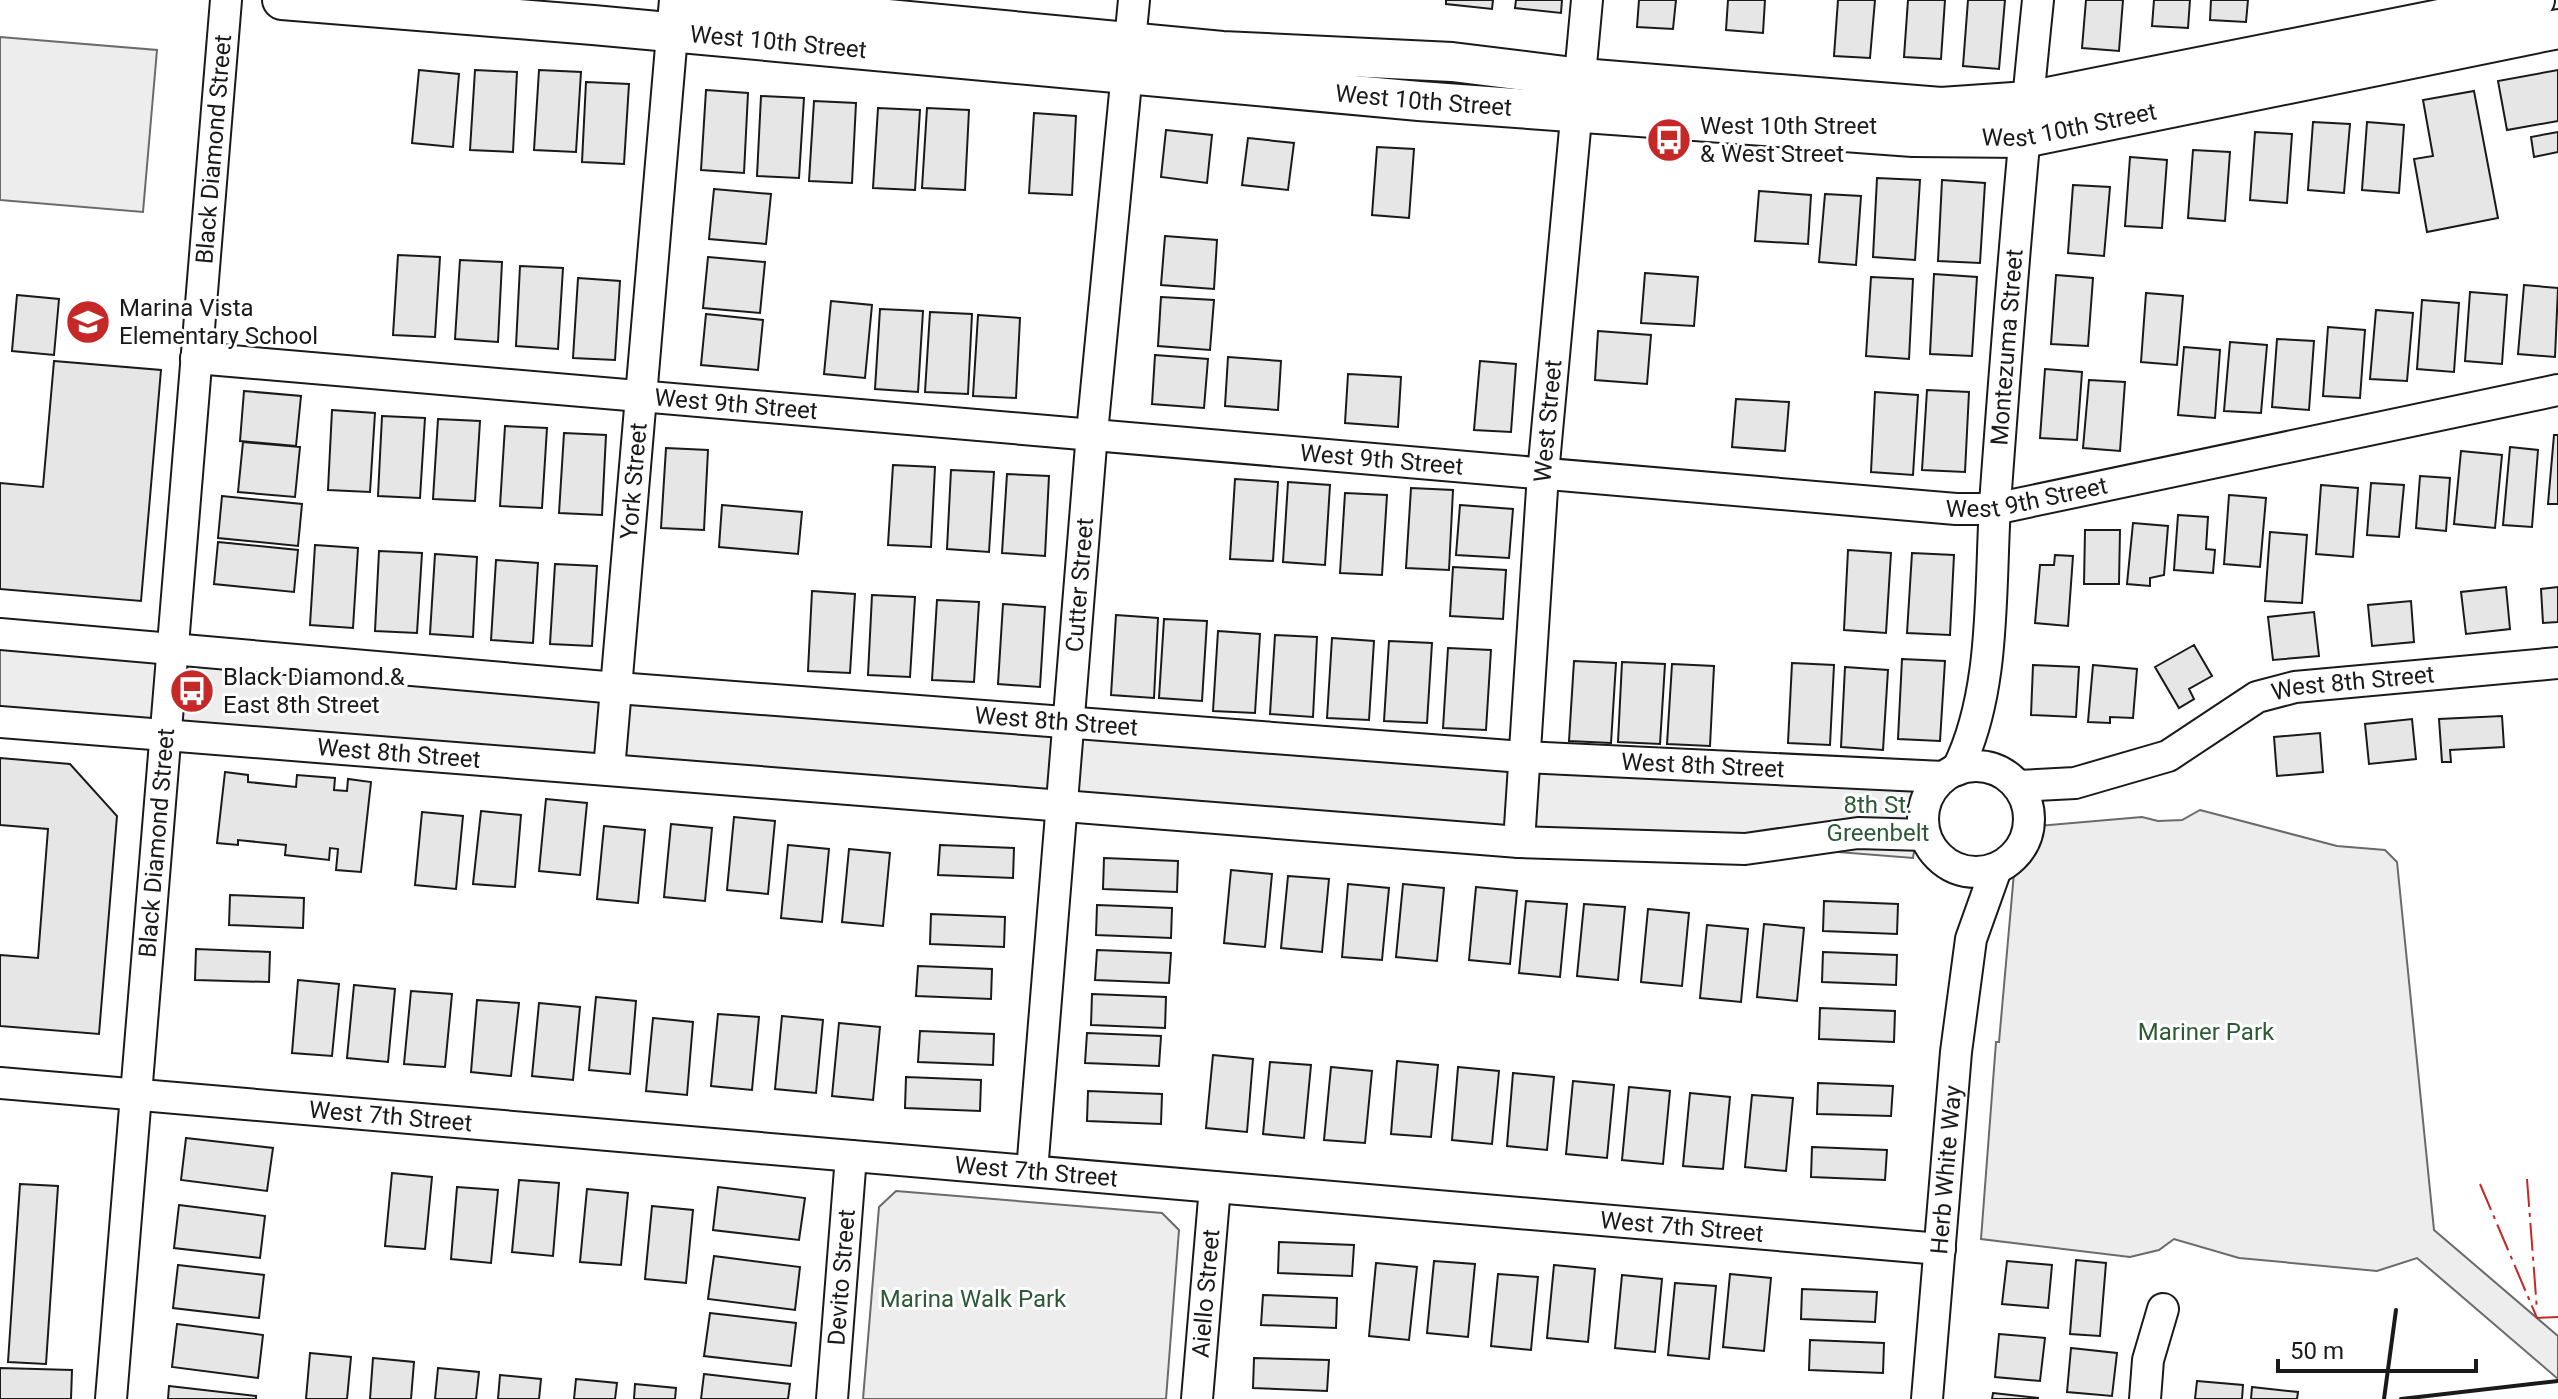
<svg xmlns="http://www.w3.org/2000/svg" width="2558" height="1399" viewBox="0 0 2558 1399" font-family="Roboto,sans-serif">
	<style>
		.built { fill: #ededed; stroke: #6a6a6a; stroke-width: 2 }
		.building { fill: #e6e6e6; stroke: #1a1a1a; stroke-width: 2 }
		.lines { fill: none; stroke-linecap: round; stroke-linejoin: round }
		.minor-casing { stroke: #1a1a1a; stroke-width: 34 }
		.major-casing { stroke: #1a1a1a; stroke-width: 42 }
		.minor { stroke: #fff; stroke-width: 30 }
		.major { stroke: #fff; stroke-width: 38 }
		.wall { stroke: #1a1a1a; stroke-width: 4 }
		.power { stroke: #c62828; stroke-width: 2; stroke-dasharray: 28 6 4 6; stroke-linecap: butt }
		.labels { text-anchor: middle; stroke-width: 6; stroke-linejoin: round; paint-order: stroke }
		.street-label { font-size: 24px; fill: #1a1a1a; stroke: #fff }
		.poi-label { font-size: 24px; fill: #1a1a1a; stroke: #fff; text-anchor: start }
		.park-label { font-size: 24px; fill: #2b5a34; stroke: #fff }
	</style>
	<rect width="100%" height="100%" fill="#fff"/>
	<path class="built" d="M0 37 157 50 143 212 0 200Z
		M0 647 1925 786 1913 858 0 707Z
		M2200 810 2337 846 2385 850 2397 862 2434 1230 2558 1336V1379L2417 1258 2377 1271 2239 1258 2174 1239 2159 1250 2130 1257 1981 1239 1996 1042H1999L2017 839 2026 827 2142 817 2158 821 2182 820Z
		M896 1191 1162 1213 1179 1230 1166 1399H863L879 1207Z"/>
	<path class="building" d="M1446 0H1493L1492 9 1446 4Z
		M1516 0H1562L1561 13 1515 8Z
		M1639 0H1676L1673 29 1637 27Z
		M1728 0H1765L1763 33 1726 30Z
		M1838 0H1875L1870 58 1834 56Z
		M1908 0H1945L1941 59 1904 57Z
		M1968 0H2005L1999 69 1963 66Z
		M2086 0H2123L2119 51 2082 48Z
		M2154 0H2190L2188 28 2152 26Z
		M2211 0H2248L2246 22 2210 20Z
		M419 70 459 74 453 147 412 143Z
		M475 70 517 72 513 152 470 150Z
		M539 70 581 72 576 152 534 150Z
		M2558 70V121L2507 130 2498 81Z
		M586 82 629 84 624 164 582 162Z
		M706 90 748 93 744 173 701 170Z
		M2474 91 2498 218 2427 232 2414 159 2433 156 2423 100Z
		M761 96 804 98 799 178 757 176Z
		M814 101 856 103 852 183 809 181Z
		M878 108 920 110 915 190 873 188Z
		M927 108 969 110 965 190 922 188Z
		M1034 113 1076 116 1072 195 1029 193Z
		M2313 122 2350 124 2344 193 2308 190Z
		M2367 122 2404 125 2399 193 2362 190Z
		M1166 130 1212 135 1207 183 1161 177Z
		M2255 132 2292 134 2287 203 2250 200Z
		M2558 132V152L2534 157 2531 137Z
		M1248 138 1294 143 1288 190 1242 185Z
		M1377 147 1414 149 1409 218 1372 215Z
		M2193 150 2230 152 2225 221 2188 218Z
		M2130 157 2167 160 2162 228 2125 226Z
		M1877 178 1920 180 1915 260 1873 257Z
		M1942 180 1985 183 1980 263 1938 261Z
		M2073 185 2110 187 2104 256 2068 253Z
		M714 189 771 194 766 244 709 239Z
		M1759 191 1811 195 1808 244 1755 241Z
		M1825 194 1861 196 1856 265 1819 262Z
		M1165 236 1217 240 1214 289 1161 285Z
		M398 255 440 257 435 337 393 335Z
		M708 257 765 262 760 313 703 308Z
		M460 260 502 262 498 342 455 339Z
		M520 266 563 268 558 349 516 346Z
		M1645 273 1698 277 1694 326 1641 323Z
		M1934 274 1977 277 1972 356 1930 354Z
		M2056 275 2093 278 2088 346 2051 344Z
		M1871 277 1913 279 1909 359 1866 356Z
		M578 278 620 281 615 360 573 358Z
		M2524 285 2558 288 2555 357 2518 354Z
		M2470 292 2507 295 2502 364 2465 361Z
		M2146 293 2183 296 2177 365 2141 362Z
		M17 295 59 299 54 355 12 351Z
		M1161 297 1214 300 1210 350 1158 346Z
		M2422 300 2459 303 2454 372 2417 369Z
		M831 301 872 305 865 378 824 374Z
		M880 309 923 311 918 392 875 389Z
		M2376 310 2413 313 2407 381 2370 379Z
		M930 312 972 314 968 394 925 392Z
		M706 314 763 320 758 370 701 365Z
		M978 315 1020 318 1016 398 973 396Z
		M2328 327 2365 330 2360 398 2323 396Z
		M1598 331 1651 335 1647 384 1595 380Z
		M2277 339 2314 341 2309 410 2272 407Z
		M2230 342 2267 345 2261 413 2224 411Z
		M2184 347 2220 350 2215 418 2178 415Z
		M1155 355 1208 359 1204 408 1152 404Z
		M1228 357 1281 361 1278 410 1225 406Z
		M54 361 161 370 141 601 0 589V483L43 487Z
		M1480 361 1516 364 1511 432 1474 430Z
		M2045 369 2082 372 2077 440 2040 438Z
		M1348 374 1401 377 1398 427 1345 423Z
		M2089 380 2125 382 2120 451 2083 448Z
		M1927 390 1969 392 1965 472 1922 470Z
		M244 391 301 396 296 446 240 441Z
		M1875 392 1918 395 1913 475 1871 472Z
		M1736 399 1789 402 1785 451 1732 447Z
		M332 410 375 413 370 492 328 490Z
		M382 416 425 418 420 498 378 496Z
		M438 419 480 421 475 501 433 499Z
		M505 426 547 428 542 508 500 506Z
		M564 433 606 435 602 515 559 513Z
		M2554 435H2558V504H2548Z
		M243 442 300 447 295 497 238 492Z
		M2510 447 2538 450 2532 527 2503 525Z
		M666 448 708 450 704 530 661 528Z
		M2461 451 2502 455 2495 528 2454 524Z
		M893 465 935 467 931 547 888 545Z
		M951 470 994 472 989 552 947 549Z
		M1007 474 1049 476 1045 556 1002 553Z
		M2420 476 2450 478 2446 531 2416 528Z
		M1235 479 1278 482 1273 561 1230 559Z
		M1288 482 1330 485 1325 565 1283 562Z
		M2371 483 2404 485 2399 537 2367 535Z
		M2321 485 2358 488 2353 557 2316 554Z
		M1411 488 1453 490 1449 570 1406 568Z
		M1345 493 1387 495 1382 575 1340 573Z
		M2229 495 2266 498 2260 567 2224 564Z
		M222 496 302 504 298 546 218 538Z
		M722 505 802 512 798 554 719 547Z
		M1460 505 1513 509 1509 558 1456 555Z
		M2178 515 2208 517 2206 549 2215 550 2213 573 2174 570Z
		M2133 523 2168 526 2164 575 2150 578V586L2127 584Z
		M2085 530H2120L2119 584H2084Z
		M2270 532 2307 535 2302 603 2265 601Z
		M218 542 298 550 294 592 214 584Z
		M315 545 358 548 353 628 310 625Z
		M1848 550 1891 553 1886 633 1844 630Z
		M379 551 422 553 417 633 375 631Z
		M1912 553 1954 555 1950 635 1907 633Z
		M435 554 477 557 473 637 430 634Z
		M2055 555 2073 556 2068 626 2035 623 2040 565H2054Z
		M496 560 538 563 533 643 491 640Z
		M555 564 597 566 592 646 550 644Z
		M1453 567 1506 570 1503 619 1450 616Z
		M2506 587 2510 629 2466 634 2461 592Z
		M2558 587V622L2543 623 2541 589Z
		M812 591 855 594 850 673 808 671Z
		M872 595 915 597 910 677 868 675Z
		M937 600 979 602 974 682 932 680Z
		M2411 601 2414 642 2372 646 2368 605Z
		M1003 604 1045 607 1040 687 998 684Z
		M2314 612 2319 656 2273 660 2268 617Z
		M1116 615 1158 618 1154 698 1111 695Z
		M1164 619 1207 621 1202 701 1159 698Z
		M1218 631 1260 634 1255 713 1213 711Z
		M1275 635 1317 637 1313 717 1270 714Z
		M1332 638 1374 641 1369 720 1327 718Z
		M1389 641 1432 643 1427 723 1384 721Z
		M2194 645 2212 676 2189 689 2194 699 2179 708 2155 667Z
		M1448 648 1491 650 1486 730 1443 728Z
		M1902 659 1945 661 1940 741 1898 739Z
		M1574 661 1616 663 1611 743 1569 741Z
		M1622 662 1665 664 1660 744 1618 742Z
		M1792 663 1834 665 1830 745 1788 743Z
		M1672 664 1714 666 1710 746 1667 744Z
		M2033 665 2079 667 2076 717 2031 715Z
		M2093 665 2137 669 2133 718 2110 717V723L2088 722Z
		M1845 667 1888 670 1883 750 1841 747Z
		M2502 716 2504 747 2450 750 2451 762H2442L2439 719Z
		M2412 719 2416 759 2369 764 2365 724Z
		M2320 733 2323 772 2277 776 2274 737Z
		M0 758 70 764 117 816 99 1034 0 1026V955L38 958 48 829 0 825Z
		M225 772 248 775V782L296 787 297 775 335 778 334 790 347 791 348 779 371 782 361 872 336 870 338 849 330 848 329 860 285 855 286 845 238 840V845L217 843Z
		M546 799 587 803 580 875 539 871Z
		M481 811 521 815 515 887 473 884Z
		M422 812 463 816 456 889 415 885Z
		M734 817 775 821 768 894 727 890Z
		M671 824 712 828 705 901 664 897Z
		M604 826 645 830 638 903 597 899Z
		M788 845 829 849 822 922 781 918Z
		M940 845 1014 848 1013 878 938 875Z
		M849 849 890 853 883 926 842 922Z
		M1104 858 1178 861 1177 892 1103 889Z
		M1231 870 1272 874 1265 947 1224 943Z
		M1288 876 1329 879 1322 952 1281 948Z
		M1348 884 1389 888 1382 960 1342 957Z
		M1403 884 1444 888 1437 961 1396 957Z
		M1476 887 1517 891 1510 964 1469 960Z
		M230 895 304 898 303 928 229 925Z
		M1526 901 1567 904 1560 977 1519 973Z
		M1824 901 1898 904 1897 934 1823 931Z
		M1584 904 1625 907 1618 980 1577 976Z
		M1097 905 1172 908 1171 938 1096 935Z
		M1648 909 1689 913 1682 986 1641 982Z
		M931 914 1005 917 1004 947 930 944Z
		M1764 924 1804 928 1797 1001 1757 997Z
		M1707 925 1748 929 1741 1002 1700 998Z
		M196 949 270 952 269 982 195 980Z
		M1097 950 1171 953 1169 983 1095 980Z
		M1823 952 1897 955 1896 985 1822 982Z
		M918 966 992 969 991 999 916 996Z
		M298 980 339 984 332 1056 292 1053Z
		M354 985 395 989 388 1062 347 1058Z
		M411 991 452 994 445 1067 404 1064Z
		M1092 994 1166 997 1165 1028 1091 1025Z
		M596 997 636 1001 630 1074 589 1070Z
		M477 1000 519 1003 511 1076 471 1072Z
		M539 1003 580 1007 573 1080 532 1076Z
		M1820 1008 1895 1011 1894 1042 1819 1039Z
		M718 1014 759 1017 752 1090 711 1086Z
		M782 1016 823 1020 816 1093 775 1089Z
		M653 1018 693 1022 687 1095 646 1091Z
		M839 1023 880 1027 873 1100 832 1096Z
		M920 1031 994 1034 993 1065 918 1062Z
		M1087 1033 1161 1036 1159 1066 1085 1063Z
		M1213 1055 1253 1059 1247 1132 1206 1128Z
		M1397 1061 1438 1065 1431 1137 1391 1134Z
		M1270 1062 1311 1065 1304 1138 1263 1134Z
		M1331 1067 1372 1071 1365 1143 1324 1140Z
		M1458 1067 1499 1071 1492 1144 1452 1140Z
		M1513 1073 1554 1077 1547 1150 1507 1146Z
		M906 1077 981 1080 980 1111 905 1108Z
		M1573 1081 1614 1085 1607 1158 1566 1154Z
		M1818 1083 1893 1086 1891 1116 1817 1114Z
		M1629 1087 1670 1091 1663 1164 1622 1160Z
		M1088 1091 1162 1094 1161 1124 1087 1121Z
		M1690 1093 1730 1097 1723 1169 1683 1166Z
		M1752 1095 1793 1098 1786 1171 1745 1167Z
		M186 1138 273 1148 267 1191 181 1180Z
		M1812 1147 1887 1150 1885 1180 1811 1177Z
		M392 1173 432 1177 425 1249 385 1246Z
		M519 1180 559 1183 553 1256 512 1252Z
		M20 1184 58 1186 46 1364 8 1362Z
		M457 1187 498 1190 491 1263 451 1259Z
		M718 1187 805 1198 799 1240 713 1230Z
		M587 1189 628 1193 621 1265 580 1262Z
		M179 1205 265 1216 260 1258 174 1248Z
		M652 1206 693 1210 686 1283 645 1279Z
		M1279 1242 1354 1245 1352 1276 1278 1273Z
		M714 1256 800 1267 795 1310 708 1299Z
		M2076 1260 2106 1263 2100 1336 2070 1334Z
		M1434 1261 1475 1264 1468 1337 1427 1333Z
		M2007 1261 2052 1265 2048 1308 2002 1304Z
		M1376 1263 1417 1267 1409 1340 1369 1336Z
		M178 1265 264 1275 259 1318 173 1308Z
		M1554 1265 1595 1269 1588 1342 1547 1338Z
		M1498 1274 1538 1277 1531 1350 1491 1346Z
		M1730 1274 1771 1278 1764 1351 1723 1347Z
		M1622 1275 1662 1279 1655 1352 1615 1348Z
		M1675 1283 1716 1286 1709 1359 1668 1355Z
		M1802 1289 1877 1292 1875 1322 1801 1319Z
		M1263 1295 1337 1298 1336 1328 1261 1325Z
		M710 1313 796 1323 791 1366 704 1356Z
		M177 1324 263 1335 258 1378 172 1367Z
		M1999 1334 2045 1338 2040 1381 1995 1377Z
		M1810 1340 1884 1343 1883 1373 1809 1370Z
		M2071 1348 2117 1353 2112 1396 2067 1392Z
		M310 1353 351 1357 347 1399H306Z
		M373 1358 414 1362 411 1399H370Z
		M1254 1358 1329 1360 1327 1391 1253 1388Z
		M0 1368 72 1370 71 1399H0Z
		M438 1368 479 1372 476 1399H435Z
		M704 1374 790 1384 788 1399H701Z
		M500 1375 541 1379 539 1399H498Z
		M576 1379 617 1383 615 1399H574Z
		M2197 1381 2243 1385 2242 1399H2195Z
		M635 1384 676 1388 675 1399H634Z
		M169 1386 256 1396V1399H168Z
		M2252 1387 2298 1392 2297 1399H2251Z
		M1993 1393 2038 1398V1399H1992Z"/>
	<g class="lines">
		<g class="minor-casing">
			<g id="minor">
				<path id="s1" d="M196 358 1956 509H1994L2558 390"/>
				<path id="s2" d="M0 634 617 688 1523 757 1943 777"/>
				<path id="s3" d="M0 722 1519 842 1745 849 1858 833 1924 835"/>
				<circle cx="1976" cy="819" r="53"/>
				<path id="s4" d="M609 770 675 0"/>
				<path id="s5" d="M1957 770C1998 689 1989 579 1996 490 2008 326 2021 163 2038 0"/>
				<path id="s6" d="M2018 786 2075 783 2168 756 2257 697 2295 687 2558 663"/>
				<path id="s7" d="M1519 842 1543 474 1587 0"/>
				<path id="s8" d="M0 1083 1940 1249"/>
				<path id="s9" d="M1032 1171 1092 433 1134 0"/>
				<path id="s10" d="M111 1399 226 0"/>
				<path id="s11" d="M832 1399 851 1156"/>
				<path id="s12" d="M1197 1399 1215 1187"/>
				<path id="s13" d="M1927 1399 1956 1052 1971 939 1996 869"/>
				<path d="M2145 1399 2148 1360 2163 1309"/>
			</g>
		</g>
		<g class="major-casing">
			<g id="major">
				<path id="s14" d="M282 0 593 25 1419 101 1913 137 2024 138 2558 29"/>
				<path d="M690 0 1222 51 1452 62 1581 78 1941 107 2028 101 2535 0"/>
			</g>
		</g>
		<use href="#minor" class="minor"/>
		<use href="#major" class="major"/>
		<path class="wall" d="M2384 1399 2396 1310
			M2401 1399 2558 1381"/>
		<path class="power" d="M2527 1179 2537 1310
			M2480 1184 2537 1318
			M2537 1318 2558 1317"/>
	</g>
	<defs>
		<g id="bus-disc" transform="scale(2.3)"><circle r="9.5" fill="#c62828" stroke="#fff"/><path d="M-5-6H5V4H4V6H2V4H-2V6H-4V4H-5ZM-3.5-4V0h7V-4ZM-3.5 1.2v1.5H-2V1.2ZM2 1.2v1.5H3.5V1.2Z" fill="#fff"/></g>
		<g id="school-disc" transform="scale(2.3)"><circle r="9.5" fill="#c62828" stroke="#fff"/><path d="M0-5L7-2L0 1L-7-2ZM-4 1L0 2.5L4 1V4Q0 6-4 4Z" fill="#fff"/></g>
	</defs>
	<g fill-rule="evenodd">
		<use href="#bus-disc" x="1669" y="140"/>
		<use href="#school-disc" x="88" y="322"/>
		<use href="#bus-disc" x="192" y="691"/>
	</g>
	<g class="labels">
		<g class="street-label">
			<text dy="8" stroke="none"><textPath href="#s14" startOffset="498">West 10th Street</textPath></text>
			<text dy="8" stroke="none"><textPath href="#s14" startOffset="1146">West 10th Street</textPath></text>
			<text dy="8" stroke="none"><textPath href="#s14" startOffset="1794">West 10th Street</textPath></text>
			<text dy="8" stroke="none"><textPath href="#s10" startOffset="1254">Black Diamond Street</textPath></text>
			<text dy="8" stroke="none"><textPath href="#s5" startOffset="428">Montezuma Street</textPath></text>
			<text dy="8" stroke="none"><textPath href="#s1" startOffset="542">West 9th Street</textPath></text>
			<text dy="8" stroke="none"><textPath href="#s7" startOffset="422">West Street</textPath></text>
			<text dy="8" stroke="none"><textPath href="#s1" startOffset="1190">West 9th Street</textPath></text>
			<text dy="8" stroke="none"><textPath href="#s4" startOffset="290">York Street</textPath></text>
			<text dy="8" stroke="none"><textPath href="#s1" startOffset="1838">West 9th Street</textPath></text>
			<text dy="8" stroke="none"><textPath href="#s9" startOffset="588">Cutter Street</textPath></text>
			<text dy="8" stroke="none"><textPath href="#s6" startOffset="358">West 8th Street</textPath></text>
			<text dy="8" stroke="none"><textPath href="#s2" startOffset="1060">West 8th Street</textPath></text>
			<text dy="8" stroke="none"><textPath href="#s3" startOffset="400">West 8th Street</textPath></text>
			<text dy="8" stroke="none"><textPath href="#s2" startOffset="1708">West 8th Street</textPath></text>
			<text dy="8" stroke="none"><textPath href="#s10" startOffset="558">Black Diamond Street</textPath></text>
			<text dy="8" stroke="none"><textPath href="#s8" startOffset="392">West 7th Street</textPath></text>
			<text dy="8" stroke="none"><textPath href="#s13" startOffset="230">Herb White Way</textPath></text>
			<text dy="8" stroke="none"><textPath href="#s8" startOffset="1040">West 7th Street</textPath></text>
			<text dy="8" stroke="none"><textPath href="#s8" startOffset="1688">West 7th Street</textPath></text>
			<text dy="8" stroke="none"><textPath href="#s11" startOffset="122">Devito Street</textPath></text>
			<text dy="8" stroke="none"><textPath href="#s12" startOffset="106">Aiello Street</textPath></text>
		</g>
		<g class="poi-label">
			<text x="1700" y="134">West 10th Street<tspan x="1700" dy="28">&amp; West Street</tspan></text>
			<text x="119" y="316">Marina Vista<tspan x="119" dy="28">Elementary School</tspan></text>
			<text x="223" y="685">Black Diamond &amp;<tspan x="223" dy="28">East 8th Street</tspan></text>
		</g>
		<g class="park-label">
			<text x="1878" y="813">8th St.<tspan x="1878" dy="28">Greenbelt</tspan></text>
			<text x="2206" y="1040">Mariner Park</text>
			<text x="973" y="1307">Marina Walk Park</text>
		</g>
	</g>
	<path d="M2278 1359v12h198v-12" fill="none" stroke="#1a1a1a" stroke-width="4"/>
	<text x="2290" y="1359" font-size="24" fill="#1a1a1a" stroke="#ffffff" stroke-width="6" paint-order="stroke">50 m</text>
</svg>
